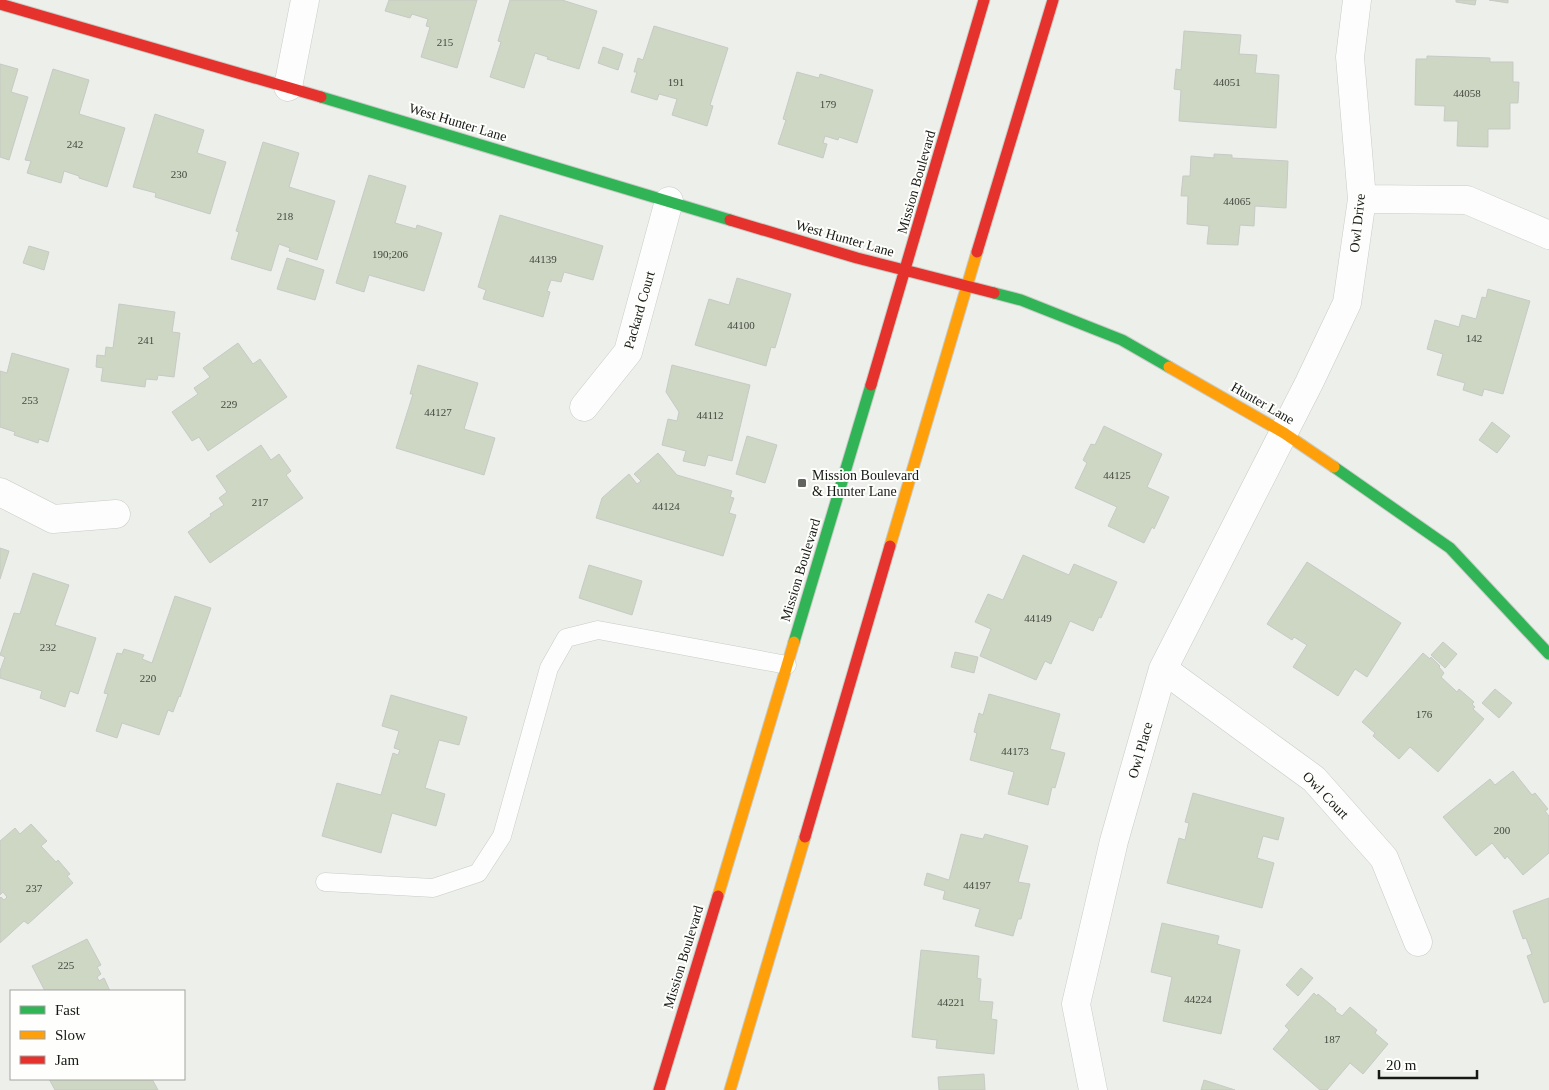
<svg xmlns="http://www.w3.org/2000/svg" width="1549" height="1090" viewBox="0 0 1549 1090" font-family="'Times New Roman',serif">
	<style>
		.building { fill: #ced7c4; stroke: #c7cac5 }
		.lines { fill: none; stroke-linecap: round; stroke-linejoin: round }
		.lane-casing { stroke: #c8cbc6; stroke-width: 19 }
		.street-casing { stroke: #c8cbc6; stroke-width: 29 }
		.fast-casing { stroke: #c8cbc6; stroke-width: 13 }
		.slow-casing { stroke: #c8cbc6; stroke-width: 13 }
		.jam-casing { stroke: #c8cbc6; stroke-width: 13 }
		.lane { stroke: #fcfdfc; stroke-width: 18 }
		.street { stroke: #fcfdfc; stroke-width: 28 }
		.fast { stroke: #30b455; stroke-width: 11 }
		.slow { stroke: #ff9f0a; stroke-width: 11 }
		.jam { stroke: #e5322d; stroke-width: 11 }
		.poi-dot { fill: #61645f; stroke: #fefffc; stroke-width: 2 }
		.labels { text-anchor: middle; stroke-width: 4; stroke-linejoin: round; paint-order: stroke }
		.number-label { font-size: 11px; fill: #444840 }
		.street-label { font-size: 14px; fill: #161914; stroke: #fefffc }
		.poi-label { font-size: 14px; fill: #161914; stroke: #fefffc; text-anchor: start }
	</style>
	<rect width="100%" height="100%" fill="#edf0ea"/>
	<path class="building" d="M389 0H477L457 68 421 57 430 27 426 26 428 19 412 14 410 18 385 11Z
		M510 0H562L597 11 579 69 547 59 548 57 535 53 524 88 490 77 501 42 498 41Z
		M1456 0H1476L1475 5 1456 2Z
		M1489 0H1508V3Z
		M654 26 728 48 710 105 713 106 707 126 672 115 677 99 659 94 657 100 631 92 637 72H634L638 58 643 60Z
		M1184 31 1241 35 1239 54 1257 55 1255 73 1279 75 1276 128 1179 121 1181 90 1174 89 1176 69 1181 70Z
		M603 47 623 54 618 70 598 63Z
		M1427 56 1490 58V62H1513V82H1519L1518 103H1510V129H1488V147L1457 146 1458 121H1444L1445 106 1415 105 1416 59H1427Z
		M0 64 18 69 11 92 28 97 9 160 0 157Z
		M53 69 89 80 79 114 125 128 107 187 79 178V176L64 171 61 183 27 173 31 161 25 160Z
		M797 72 819 78 820 74 873 90 857 143 839 137 838 140 825 136 823 143 827 144 823 158 778 144 786 120 783 119Z
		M155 114 204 130 197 153 226 162 210 214 155 197 156 193 133 187Z
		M263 142 299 153 289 187 335 201 317 260 289 251 290 248 279 244 271 271 231 259 239 232 236 231Z
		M1214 154 1232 155V158L1288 161 1286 208 1255 206 1254 226 1240 225 1238 245 1207 244 1209 226 1187 224 1188 196H1181L1183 176H1190L1191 156 1214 158Z
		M369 175 406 186 395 223 416 229 417 225 442 233 424 291 369 275 364 292 336 283Z
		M500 215 603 246 593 280 564 272 561 282 551 280 547 291 550 292 543 317 483 299 486 290 478 287Z
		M29 246 49 252 44 270 23 263Z
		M287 258 324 270 315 300 277 289Z
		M737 278 791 294 775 348 771 347 766 366 695 345 709 299 729 305Z
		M1488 289 1530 301 1503 394 1484 389 1482 396 1463 390 1465 383 1437 375 1443 354 1427 349 1435 320 1459 327 1462 315 1476 319 1482 297 1486 298Z
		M119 304 175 312 172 332 180 333 174 377 158 375 157 380 146 379 145 387 101 381 103 368 96 367 97 355 105 356 106 347 113 348Z
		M238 343 253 364 260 359 287 397 208 451 199 437 192 441 172 412 198 394 194 388 210 377 203 368Z
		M12 353 69 369 48 442 39 439 38 443 14 435 15 432 0 427V371L7 373Z
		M418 365 478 383 464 429 495 438 484 475 396 448 413 394H410Z
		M672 365 750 385 732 461 708 455 705 466 683 461 686 451 662 445 668 419 677 421 679 412 666 392Z
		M1492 422 1510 436 1497 453 1479 440Z
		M1104 426 1162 454 1147 487 1169 497 1154 529 1152 527 1144 543 1108 526 1117 507 1075 488 1087 463 1083 460 1091 444 1095 445Z
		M747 436 777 445 765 483 736 474Z
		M261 445 271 460 279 454 291 471 286 475 303 498 210 563 188 532 211 516 210 514 224 505 219 498 227 492 216 476Z
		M658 453 677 475 732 491 730 497 734 498 729 513 736 515 723 556 596 518 602 498 629 474 637 484 641 481 634 474Z
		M0 548 9 551 0 579Z
		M1023 555 1069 575 1074 564 1117 582 1101 618 1099 617 1093 631 1070 621 1051 664 1045 661 1036 680 980 656 991 629 975 622 988 594 1003 600Z
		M1307 562 1401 623 1367 677 1355 669 1338 696 1293 667 1307 645 1294 637 1292 640 1267 624Z
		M589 565 642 581 632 615 579 598Z
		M33 573 69 585 55 625 96 638 78 694 70 691 65 707 40 698 42 691 0 678V671L5 657 0 655 14 613 20 614Z
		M175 596 211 608 180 697 179 696 173 712 168 710 159 735 122 723 117 738 96 731 108 694 104 693 117 653 122 654 124 649 144 655 142 659 152 663Z
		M1443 642 1457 654 1445 668 1431 655Z
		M955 652 978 657 974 673 951 667Z
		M1423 653 1430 659 1431 657 1440 666 1439 667 1444 673 1441 677 1457 692 1459 689 1474 702 1472 704 1475 707 1473 709 1484 719 1438 772 1410 747 1399 759 1373 736 1375 733 1362 722Z
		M1495 689 1512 703 1499 718 1482 703Z
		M989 694 1060 714 1050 749 1065 753 1055 788 1052 787 1048 805 1008 794 1014 772 970 760 977 733 974 732 979 713 983 715Z
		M391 695 467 717 459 745 439 740 425 788 445 794 436 826 392 813 381 853 322 836 337 783 381 795 393 753 398 755 400 750 394 748 399 731 382 726Z
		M1513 771 1532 795 1535 793 1548 809 1545 811 1549 816V853L1523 875 1507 856 1505 859 1492 843 1476 856 1443 817 1490 779 1495 785Z
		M1193 793 1284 818 1278 840 1263 836 1257 858 1274 863 1262 908 1167 883 1179 838 1185 840 1189 823 1185 822Z
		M31 824 47 841 41 846 56 862 58 860 70 874 67 876 73 883 28 924 24 921 0 943V898L1 897 4 900 7 897 3 892 0 895V841L15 828 20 834Z
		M961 834 983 839 985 834 1028 846 1018 882 1030 884 1021 919H1018L1013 936 975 926 980 909 943 899 945 891 924 885 927 873 949 880Z
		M1549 898V1001L1544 1003 1527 956 1532 954 1526 938 1523 939 1513 911Z
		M1162 923 1219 936 1217 944 1240 950 1221 1034 1163 1021 1172 977 1151 972Z
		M87 939 101 965 97 967 101 974 97 977 99 981 104 978 110 991H45L32 966Z
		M921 950 979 956 977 978 981 979 979 1001 993 1002 991 1019 997 1020 994 1054 936 1048 937 1040 912 1037Z
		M1301 968 1313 978 1298 996 1286 985Z
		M1314 993 1317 996 1318 994 1336 1009 1335 1011 1342 1016 1350 1007 1377 1030 1375 1033 1388 1044 1363 1074 1350 1063 1327 1090H1320L1273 1049 1289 1030 1285 1026Z
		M984 1074 985 1090H939L938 1077Z
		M49 1079H152L158 1090H55Z
		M1204 1080 1235 1090H1201Z"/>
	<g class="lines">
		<g class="lane-casing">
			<path id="lane" d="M325 882 433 888 478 873 502 836 549 668 566 638 598 630 787 665"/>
		</g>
		<g class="street-casing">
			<path id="street" d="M288 87 305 0
				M1362 199 1467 200 1549 235
				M584 407 628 352 669 201
				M0 492 53 519 116 514
				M1163 669 1314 779 1384 858 1418 942
				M1093 1090 1076 1004 1114 841 1163 669 1309 383 1347 303 1362 199 1350 57 1357 0"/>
		</g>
		<g class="fast-casing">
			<path id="fast" d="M321 97 730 220
				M994 293 1021 300 1122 340 1169 367
				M1334 467 1450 548 1549 654
				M794 642 871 385"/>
		</g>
		<g class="slow-casing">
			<path id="slow" d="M1169 367 1284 433 1334 467
				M890 546 977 252
				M718 896 794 642
				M730 1090 805 837"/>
		</g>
		<g class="jam-casing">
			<path id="jam" d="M0 4 321 97
				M730 220 857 258 994 293
				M977 252 1053 0
				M871 385 984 0
				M805 837 890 546
				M659 1090 718 896"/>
		</g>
		<use href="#lane" class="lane"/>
		<use href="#street" class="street"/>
		<use href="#fast" class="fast"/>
		<use href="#slow" class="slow"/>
		<use href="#jam" class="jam"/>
	</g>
	<rect class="poi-dot" x="797" y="478" width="10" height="10" rx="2.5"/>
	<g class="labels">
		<g class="number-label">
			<text x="445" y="46">215</text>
			<text x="676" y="86">191</text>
			<text x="1227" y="86">44051</text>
			<text x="1467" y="97">44058</text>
			<text x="828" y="108">179</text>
			<text x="75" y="148">242</text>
			<text x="179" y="178">230</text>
			<text x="1237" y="205">44065</text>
			<text x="285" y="220">218</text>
			<text x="390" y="258">190;206</text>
			<text x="543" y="263">44139</text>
			<text x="741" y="329">44100</text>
			<text x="1474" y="342">142</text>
			<text x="146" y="344">241</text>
			<text x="30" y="404">253</text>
			<text x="229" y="408">229</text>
			<text x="438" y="416">44127</text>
			<text x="710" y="419">44112</text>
			<text x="1117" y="479">44125</text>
			<text x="260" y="506">217</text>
			<text x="666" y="510">44124</text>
			<text x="1038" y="622">44149</text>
			<text x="48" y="651">232</text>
			<text x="148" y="682">220</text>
			<text x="1424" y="718">176</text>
			<text x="1015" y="755">44173</text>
			<text x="1502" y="834">200</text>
			<text x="977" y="889">44197</text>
			<text x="34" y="892">237</text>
			<text x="66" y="969">225</text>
			<text x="1198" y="1003">44224</text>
			<text x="951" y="1006">44221</text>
			<text x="1332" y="1043">187</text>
		</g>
		<g class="street-label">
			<text transform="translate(458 122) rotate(17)" y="5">West Hunter Lane</text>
			<text transform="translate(916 182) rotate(-74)" y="5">Mission Boulevard</text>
			<text transform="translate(1357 223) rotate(-84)" y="5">Owl Drive</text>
			<text transform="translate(845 238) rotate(16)" y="5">West Hunter Lane</text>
			<text transform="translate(639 310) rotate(-74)" y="5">Packard Court</text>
			<text transform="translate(1263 403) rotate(30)" y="5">Hunter Lane</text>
			<text transform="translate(800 570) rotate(-73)" y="5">Mission Boulevard</text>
			<text transform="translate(1140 750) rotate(-74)" y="5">Owl Place</text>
			<text transform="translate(1326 795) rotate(46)" y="5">Owl Court</text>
			<text transform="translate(683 957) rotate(-73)" y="5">Mission Boulevard</text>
		</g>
		<g class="poi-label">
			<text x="812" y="480">Mission Boulevard<tspan x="812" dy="16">&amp; Hunter Lane</tspan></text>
		</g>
	</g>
	<rect x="10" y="990" width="175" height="90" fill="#fefffc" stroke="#a1a39f"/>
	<rect x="20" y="1006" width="25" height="8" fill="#30b455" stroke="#a1a39f"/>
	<text x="55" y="1015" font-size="15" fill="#161914">Fast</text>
	<rect x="20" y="1031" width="25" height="8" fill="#ff9f0a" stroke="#a1a39f"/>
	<text x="55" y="1040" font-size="15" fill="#161914">Slow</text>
	<rect x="20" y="1056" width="25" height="8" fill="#e5322d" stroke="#a1a39f"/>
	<text x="55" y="1065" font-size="15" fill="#161914">Jam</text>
	<path d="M1379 1070v8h98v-8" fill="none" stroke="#161914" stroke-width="2.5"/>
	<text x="1386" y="1070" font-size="15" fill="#161914" stroke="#fefffc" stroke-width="4" paint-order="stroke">20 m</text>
</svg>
